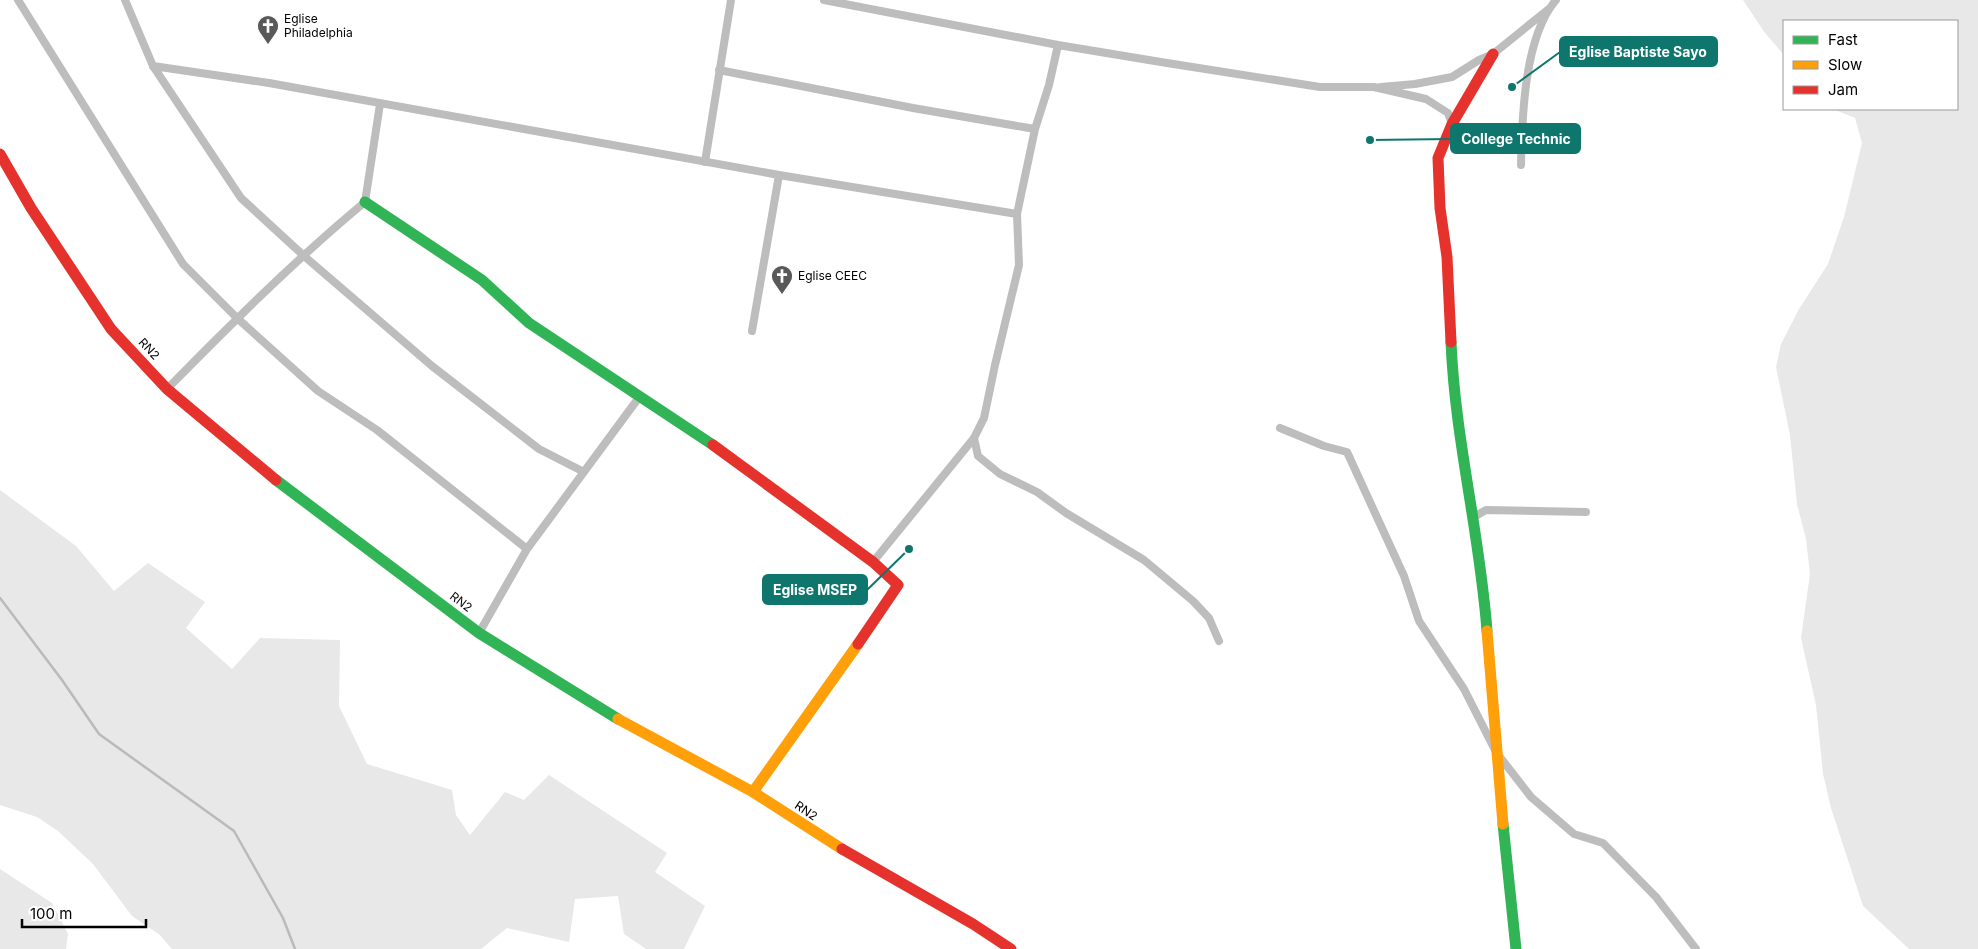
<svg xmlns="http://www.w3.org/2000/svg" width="1978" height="949" viewBox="0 0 1978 949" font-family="Inter,sans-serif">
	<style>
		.green { fill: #e8e8e8 }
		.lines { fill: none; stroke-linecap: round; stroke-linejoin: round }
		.stream { stroke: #bababa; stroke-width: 2.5 }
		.street { stroke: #bdbdbd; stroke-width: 8 }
		.fast { stroke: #30b455; stroke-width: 11 }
		.slow { stroke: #ff9f0a; stroke-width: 11 }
		.jam { stroke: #e5322d; stroke-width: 11 }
		.labels { text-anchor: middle; stroke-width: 4; stroke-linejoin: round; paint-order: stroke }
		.poi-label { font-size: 12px; fill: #000; stroke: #fff; text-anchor: start }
		.street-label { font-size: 12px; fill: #000; stroke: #fff }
		.leader { fill: none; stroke: #0f766e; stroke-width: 2 }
		.callout-dot { fill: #0f766e; stroke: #fff; stroke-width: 2 }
		.callout { fill: #0f766e; stroke: #0f766e; stroke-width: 2 }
		.callout-label { font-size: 14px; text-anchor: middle; font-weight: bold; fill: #fff }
	</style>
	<rect width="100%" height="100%" fill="#fff"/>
	<path class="green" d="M1743 0H1978V949H1909L1863 906 1831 808 1823 774 1816 705 1801 638 1810 574 1806 539 1797 504 1790 435 1776 367 1781 344 1799 309 1828 264 1844 217 1862 143 1855 118 1833 109H1957V21H1784V55L1765 33Z
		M0 490 76 546 114 591 148 563 205 602 186 628 232 669 260 638 340 640 339 706 367 764 452 790 456 815 470 835 505 792 524 800 549 775 667 853 655 872 705 906 684 949H646L624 934 618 896 575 899 569 942 507 928 481 949H172L160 935 132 916 93 864 58 831 37 817 0 805Z
		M0 869 52 903 68 934 66 949H0Z"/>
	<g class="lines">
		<path class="stream" d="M0 598 62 680 99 734 234 831 283 918 295 949"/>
		<path class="street" d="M18 0 183 264 237 318 318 391 377 430 527 549
			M125 0 153 66 241 198 304 256 432 366 539 449 584 472
			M824 0 1058 45 1167 63 1320 87H1374L1426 99 1448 113 1452 124
			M153 66 269 83 779 175 1017 214
			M719 70 913 108 1035 129
			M1381 87 1415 84 1452 77 1479 60 1493 54 1550 8
			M705 162 731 0
			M1521 165C1522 118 1524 37 1556 0
			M752 331 779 175
			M167 389C231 324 295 260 365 202L380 104
			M1280 428 1324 446 1347 452 1404 576 1419 621 1464 689 1496 752 1531 797 1574 834 1603 843 1656 897 1696 949
			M974 438 978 456 1000 474 1037 492 1066 513 1144 560 1193 601 1209 618 1219 641
			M1472 518 1486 510 1586 512
			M873 562 974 438 984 418 995 365 1019 265 1017 214 1035 129 1049 85 1058 45
			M479 633 527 549 640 396"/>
		<path class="fast" d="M365 202 482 280 529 323 713 445
			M1451 342C1455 440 1480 534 1487 631
			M276 480 479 633 618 719
			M1503 824 1516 949"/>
		<path class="slow" d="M1487 631 1503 824
			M618 719 753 792 842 849
			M753 792 858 644"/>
		<path class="jam" d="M0 154 31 208 111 329 167 389 276 480
			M1451 342 1447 257 1440 208 1438 158 1452 124 1493 54
			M713 445 873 562 898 585 858 644
			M842 849 973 924 1011 949"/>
	</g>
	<defs>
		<g id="church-pin" transform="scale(1.125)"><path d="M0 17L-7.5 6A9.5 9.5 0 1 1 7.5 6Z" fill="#595959" stroke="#fff"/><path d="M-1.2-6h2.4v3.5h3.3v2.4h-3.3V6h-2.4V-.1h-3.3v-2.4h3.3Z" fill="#fff"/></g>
	</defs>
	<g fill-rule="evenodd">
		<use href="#church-pin" x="268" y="26"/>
		<use href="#church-pin" x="782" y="276"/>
	</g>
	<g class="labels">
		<g class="poi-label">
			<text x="284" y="23">Eglise<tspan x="284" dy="14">Philadelphia</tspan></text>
			<text x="798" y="280">Eglise CEEC</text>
		</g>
		<g class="street-label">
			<text transform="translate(149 349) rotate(47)" y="4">RN2</text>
			<text transform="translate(461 602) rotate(37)" y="4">RN2</text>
			<text transform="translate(806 811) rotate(34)" y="4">RN2</text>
		</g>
	</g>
	<path class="leader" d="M1512 87L1560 52M1370 140L1451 139M909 549L867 590"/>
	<g class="callout-dot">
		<circle cx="1512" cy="87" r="5"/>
		<circle cx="1370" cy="140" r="5"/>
		<circle cx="909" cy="549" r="5"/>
	</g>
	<g class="callout">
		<rect x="1560" y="37" width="157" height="29" rx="5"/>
		<rect x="1451" y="124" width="129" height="29" rx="5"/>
		<rect x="763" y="575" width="104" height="29" rx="5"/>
	</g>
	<g class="callout-label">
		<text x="1638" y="57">Eglise Baptiste Sayo</text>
		<text x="1516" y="144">College Technic</text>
		<text x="815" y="595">Eglise MSEP</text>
	</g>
	<rect x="1783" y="20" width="175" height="90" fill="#ffffff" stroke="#999999"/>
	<rect x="1793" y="36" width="25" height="8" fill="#30b455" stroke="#999999"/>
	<text x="1828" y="45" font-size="15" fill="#000000">Fast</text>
	<rect x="1793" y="61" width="25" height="8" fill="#ff9f0a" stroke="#999999"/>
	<text x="1828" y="70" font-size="15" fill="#000000">Slow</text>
	<rect x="1793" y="86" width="25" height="8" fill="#e5322d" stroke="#999999"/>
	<text x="1828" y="95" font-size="15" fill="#000000">Jam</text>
	<path d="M22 919v8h124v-8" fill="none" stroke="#000000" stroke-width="2.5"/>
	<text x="30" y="919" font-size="15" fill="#000000" stroke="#ffffff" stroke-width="4" paint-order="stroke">100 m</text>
</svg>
